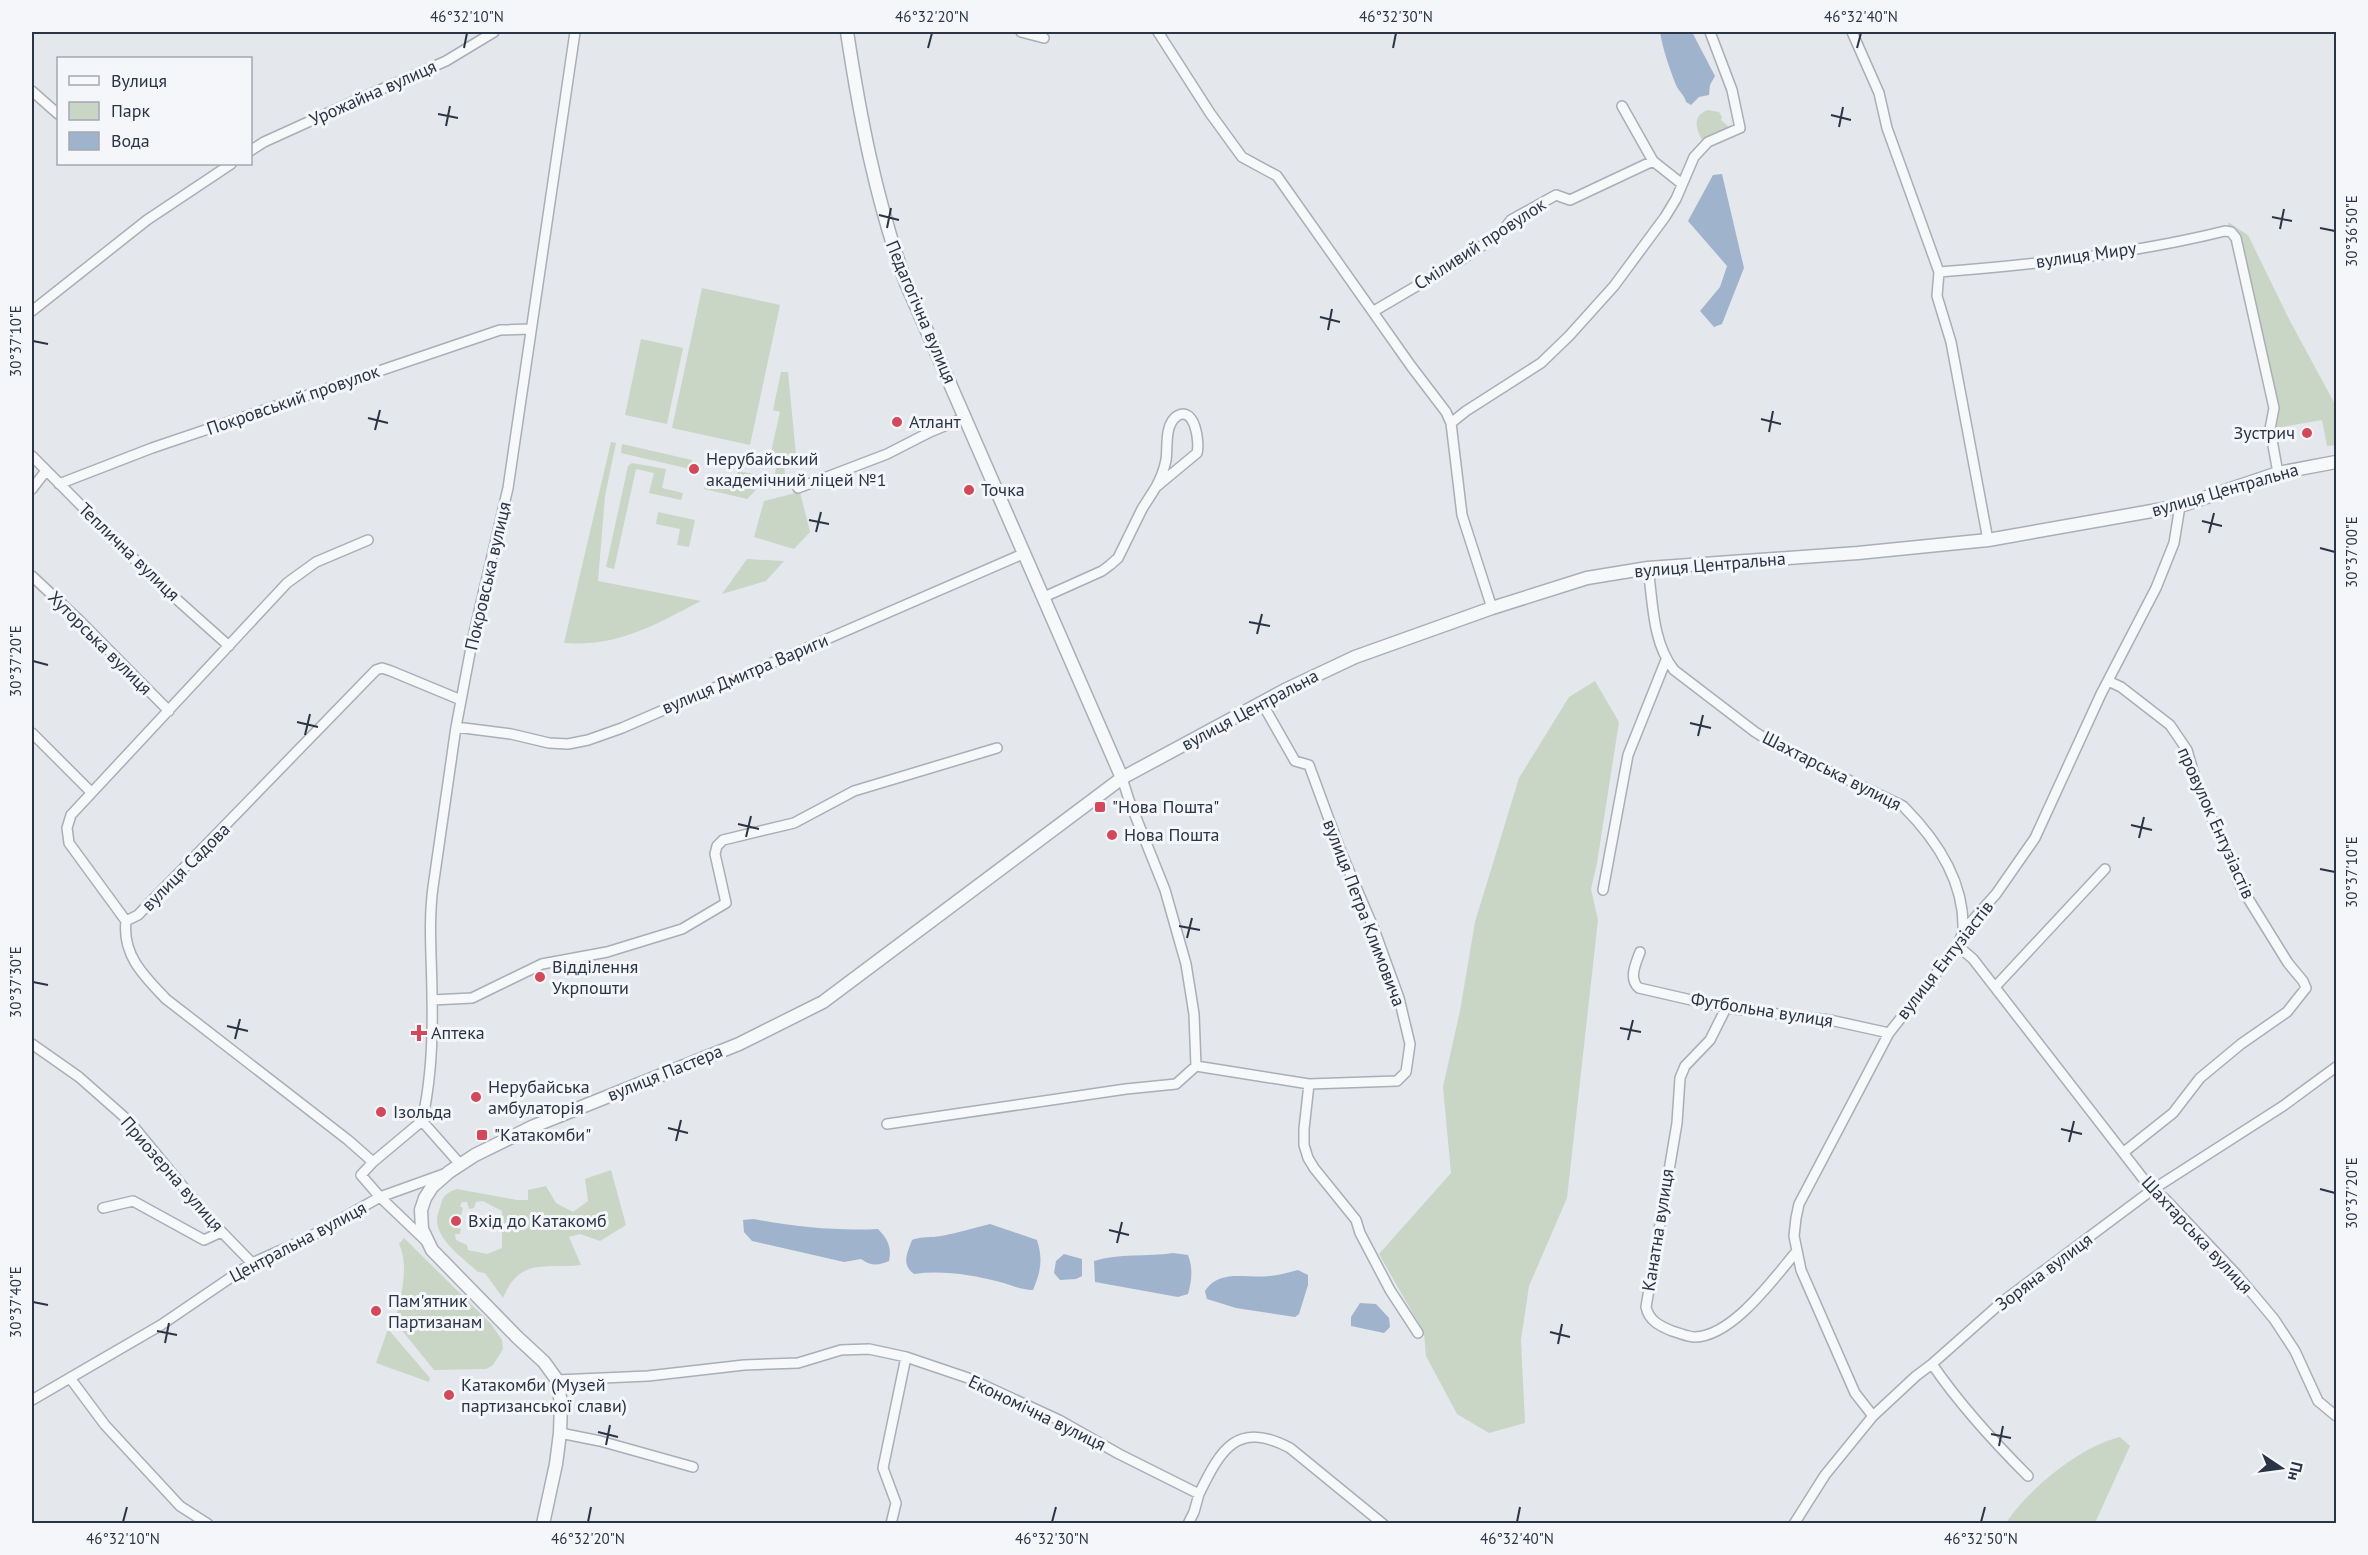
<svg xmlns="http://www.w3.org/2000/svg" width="2368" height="1555" viewBox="0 0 2368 1555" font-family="'PT Sans',sans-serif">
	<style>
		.green { fill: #c9d6c5; fill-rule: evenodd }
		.water { fill: #9fb4cc }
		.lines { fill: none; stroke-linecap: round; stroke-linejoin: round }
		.minor-casing { stroke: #a9aeb7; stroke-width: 12 }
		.tertiary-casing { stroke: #a9aeb7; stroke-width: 15 }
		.minor { stroke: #f7f8fa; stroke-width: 9 }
		.tertiary { stroke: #f7f8fa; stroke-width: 12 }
		.ticks { fill: none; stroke: #2b3445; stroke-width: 2 }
		.poi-dot { fill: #d1495b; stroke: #f4f6f9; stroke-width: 2 }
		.labels { text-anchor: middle; stroke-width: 6; stroke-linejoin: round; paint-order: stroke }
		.street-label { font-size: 18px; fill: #2b3445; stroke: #f4f6f9 }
		.poi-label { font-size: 18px; fill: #2b3445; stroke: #f4f6f9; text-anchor: start }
		.neatline { fill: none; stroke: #2b3445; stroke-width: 2 }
		.ticks-label { font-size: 15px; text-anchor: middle; fill: #2b3445 }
	</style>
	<rect width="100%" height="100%" fill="#e4e7ec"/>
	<path class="green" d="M1707 110 1719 112 1722 117 1721 120 1729 127 1702 140C1696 128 1692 117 1707 110Z
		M2228 222 2248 235 2290 321 2336 406V445L2327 446 2322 420 2270 429 2274 408Z
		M702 288 780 305 750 445 672 428Z
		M641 339 683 348 667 424 625 415Z
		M781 372H788L796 455 784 461 785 476 797 480 798 483 777 487 736 478 738 471 774 478 779 454 771 452 780 412 773 410Z
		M611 442 616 443 605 496 598 581 701 601C654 625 619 647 564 643Z
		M622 444 692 460 690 469 621 453Z
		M632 463 666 469 662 488 683 493 681 500 649 493 654 473 636 469 614 569 606 567 628 466Z
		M706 479 756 490 747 499 704 489Z
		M800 492 810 532 794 549 754 537 764 501Z
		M658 512 695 520 689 547 677 545 680 529 656 524Z
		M747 559 784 561 766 581 722 594Z
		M1595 681 1619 722 1597 863 1591 889 1598 920 1567 1198 1529 1286 1521 1340 1525 1423 1489 1433 1457 1414 1426 1356 1424 1333 1379 1254 1451 1173 1443 1087 1460 1011 1475 922 1519 778 1569 697Z
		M611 1170 626 1225 600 1241 580 1234 569 1237 581 1265C544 1269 520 1257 503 1298L485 1273 478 1272C464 1259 436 1240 437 1219 437 1214 440 1209 441 1204 443 1195 448 1192 457 1189L517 1200H528V1190L546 1186 556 1203 573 1212 588 1201 585 1179ZM483 1201 502 1211V1248L487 1254 468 1250 467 1245 456 1240 455 1234H460L461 1229 456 1227V1214L461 1215 463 1208 460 1206 462 1202H467L469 1209 474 1208 476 1202Z
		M404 1238 491 1324 502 1340 503 1349 493 1365 486 1369 434 1370 395 1322C400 1299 410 1267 399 1244Z
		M388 1329 430 1378 429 1382 376 1363Z
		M2120 1437 2130 1446 2095 1523H2006C2027 1490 2081 1446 2120 1437Z"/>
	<path class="water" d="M1660 32H1692L1715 76 1710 85 1709 95 1699 97 1691 105 1686 102C1684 94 1679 92 1676 85 1669 67 1663 50 1660 32Z
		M1722 174 1744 268 1722 324 1714 327 1700 311 1720 287 1727 266 1688 221 1713 175Z
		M754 1219C794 1227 837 1231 878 1229 888 1239 892 1248 889 1261 878 1266 871 1266 861 1259L844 1262 752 1241 744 1232 743 1220Z
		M990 1224 1037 1240C1043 1259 1041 1271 1033 1290 1021 1290 1011 1285 1000 1282 972 1275 943 1270 914 1274 901 1264 907 1254 912 1240 922 1236 931 1238 941 1236 957 1233 973 1228 990 1224Z
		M1173 1253 1188 1255C1193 1268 1192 1280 1188 1294L1178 1297 1095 1282 1094 1261C1119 1253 1147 1257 1173 1253Z
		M1064 1254 1082 1259V1276L1076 1279 1060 1280 1054 1273 1056 1261Z
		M1298 1270 1308 1275V1285L1299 1314 1295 1317 1236 1308 1207 1299 1205 1291C1219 1268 1248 1279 1270 1276 1280 1275 1289 1272 1298 1270Z
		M1360 1303 1376 1304 1389 1318 1390 1327 1384 1333 1351 1326V1317Z"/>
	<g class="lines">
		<g class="minor-casing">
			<path id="minor" d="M1021 32 1044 38
				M1158 32 1210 113 1242 157 1277 176 1411 366 1446 412 1451 423
				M1852 32 1879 93 1887 128 1939 272 1937 296 1951 342 1988 540
				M32 91 58 114
				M1622 106 1653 161 1682 184
				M250 151 264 142 350 103 446 61 494 32
				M1939 272C2034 265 2132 254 2225 231L2231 232 2236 238 2274 408 2270 429 2278 473
				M32 311 147 220 231 164
				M1374 311 1461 260 1502 232 1511 220 1556 195 1570 200 1653 161
				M32 456 154 579 229 646
				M59 484 152 448 500 330 530 329
				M798 488 887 454 930 432 966 417
				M32 489 45 472
				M368 540 316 562 287 583 71 815 67 828 69 843 126 921 138 915 376 670 382 668 391 671 461 700
				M1648 568C1653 602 1652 642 1674 670L1755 732 1779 747 1903 806C1937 840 1965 882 1963 931
				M32 576 80 621 169 711
				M1044 597 1102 571 1110 565 1118 558 1142 509 1156 487 1197 453C1200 443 1195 405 1177 416 1164 425 1168 448 1166 460 1164 470 1161 478 1156 487
				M1492 608 1462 515 1451 423 1466 411 1541 363 1569 336 1614 286 1665 217 1676 199 1694 157 1708 142 1740 128 1732 90 1710 32
				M2108 681 2121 687 2170 725 2187 750 2196 781 2241 887 2288 963 2303 981 2306 988 2287 1012 2241 1044 2200 1078 2173 1113 2124 1152
				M456 727 511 734 549 743 568 744 588 740 622 728 1025 553
				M32 733 91 792
				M1122 778 1129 800 1165 890 1186 964 1194 1014 1196 1066
				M1603 890 1628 755 1666 660
				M126 921C122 955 144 976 166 999L348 1140 373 1162 361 1175 380 1197 426 1241
				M1958 946 1973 959 2152 1190 2164 1198 2237 1275 2274 1319 2295 1351 2318 1401 2336 1416
				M1640 952C1636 963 1628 979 1639 988L1726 1008 1830 1020 1889 1033
				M1995 987 2105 869
				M432 1000 472 998 542 964 607 952 682 929 726 903 715 854 717 846 723 840 794 823 854 791 997 748
				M1726 1008 1710 1040 1685 1066 1680 1078 1677 1123 1646 1307C1649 1321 1660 1326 1672 1331 1680 1333 1687 1337 1695 1337 1733 1336 1774 1278 1797 1251
				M32 1044 79 1077 130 1122 212 1222 252 1263
				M1309 1084 1304 1129V1145L1308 1158 1314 1168 1356 1220 1360 1233 1390 1290 1418 1333
				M422 1121C431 1082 433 1038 432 997 432 961 428 924 433 887L456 727 473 637 508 488 575 32
				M887 1124 1126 1089 1176 1084 1196 1066 1309 1084 1397 1081 1406 1072 1410 1044 1399 998 1374 929 1341 852 1309 765 1295 761 1262 703
				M373 1162 422 1121 460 1164
				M103 1208 133 1201 204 1240 221 1232
				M1932 1364C1960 1405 1993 1441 2028 1476
				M70 1378 105 1425 180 1506 208 1524
				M557 1380 648 1376 744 1365 798 1363 841 1350 869 1349 906 1357 968 1378 1059 1420 1119 1454 1199 1494C1221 1449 1237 1420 1290 1448L1383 1524
				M32 1400 161 1325 252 1263 306 1239 380 1197 444 1174
				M1873 1416 1855 1393 1801 1270 1794 1236 1796 1218 1799 1204 1889 1033 1958 946 1963 931 1996 894 2035 838 2101 694 2156 588 2174 543 2180 506
				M560 1433 600 1441 693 1467
				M891 1524 896 1503 883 1468 906 1357
				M1188 1524 1194 1512 1199 1494
				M1794 1524 1825 1475 1873 1416 1916 1376 1932 1364 2002 1302 2152 1190 2283 1106 2336 1067"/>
		</g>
		<g class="tertiary-casing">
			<path id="tertiary" d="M847 32C860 117 876 201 906 283L1122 778
				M543 1524 556 1464 560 1433 561 1403 557 1380 544 1362 517 1337 432 1250 422 1229 421 1210 425 1198 432 1187 449 1172 475 1155 534 1126 739 1044 823 1002 1122 778 1285 690 1355 657 1492 608 1587 578 1648 568 1858 553 1988 540 2180 506 2278 473 2336 462"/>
		</g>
		<use href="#minor" class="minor"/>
		<use href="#tertiary" class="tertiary"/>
	</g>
	<path class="ticks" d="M464 48 467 33M928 48 932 33M1393 48 1396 33M1857 48 1861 33M438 114 458 118M1831 115 1851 120M446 126 450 106M1839 127 1843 107M879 215 899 220M2272 217 2292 221M887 228 891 208M2320 228 2335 231M2280 229 2284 209M1320 317 1340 322M1328 330 1332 309M33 341 48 344M368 418 388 423M1761 419 1781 424M375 430 380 410M1769 432 1773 411M809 520 829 524M2202 521 2222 526M816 532 821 512M2209 533 2214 513M2320 548 2335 552M1249 622 1270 626M1257 634 1262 614M33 661 48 665M297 722 318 727M1690 723 1711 728M305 735 310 714M1698 736 1703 715M738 824 759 829M2131 825 2152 830M746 837 751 816M2139 838 2144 817M2320 869 2335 872M1179 926 1200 930M1187 938 1192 918M33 982 48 985M227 1026 248 1031M1620 1028 1641 1032M235 1039 240 1019M1628 1040 1633 1020M668 1128 688 1133M2061 1129 2082 1134M676 1141 681 1120M2069 1142 2074 1121M2320 1189 2335 1193M1109 1230 1129 1235M1117 1243 1122 1222M33 1302 48 1305M157 1331 177 1335M1550 1332 1570 1337M165 1343 169 1323M1558 1344 1562 1324M598 1432 618 1437M1991 1434 2011 1438M606 1445 610 1425M1999 1446 2003 1426M123 1522 127 1507M588 1522 591 1507M1052 1522 1056 1507M1517 1522 1520 1507M1981 1522 1985 1507"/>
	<g class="poi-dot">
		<circle cx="897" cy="422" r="6"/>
		<circle cx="2307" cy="433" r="6"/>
		<circle cx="694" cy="469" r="6"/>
		<circle cx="969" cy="490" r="6"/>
		<rect x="1094" y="801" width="12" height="12" rx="3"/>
		<circle cx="1112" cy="835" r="6"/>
		<circle cx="540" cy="977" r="6"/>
		<path d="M416 1024h6v6h6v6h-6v6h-6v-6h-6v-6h6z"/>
		<circle cx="476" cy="1097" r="6"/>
		<circle cx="381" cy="1112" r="6"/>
		<rect x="476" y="1129" width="12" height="12" rx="3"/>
		<circle cx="456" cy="1221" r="6"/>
		<circle cx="376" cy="1311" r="6"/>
		<circle cx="449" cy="1395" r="6"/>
	</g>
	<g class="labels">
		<g class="street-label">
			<text transform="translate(373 93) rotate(-24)" y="6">Урожайна вулиця</text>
			<text transform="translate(1480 244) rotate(-33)" y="6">Сміливий провулок</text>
			<text transform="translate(2086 255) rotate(-8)" y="6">вулиця Миру</text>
			<text transform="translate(921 312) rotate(67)" y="6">Педагогічна вулиця</text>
			<text transform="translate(293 400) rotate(-19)" y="6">Покровський провулок</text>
			<text transform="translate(2225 490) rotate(-16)" y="6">вулиця Центральна</text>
			<text transform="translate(129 552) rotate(44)" y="6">Теплична вулиця</text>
			<text transform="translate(1710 565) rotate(-5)" y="6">вулиця Центральна</text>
			<text transform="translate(488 576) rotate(-77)" y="6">Покровська вулиця</text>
			<text transform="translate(100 643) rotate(45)" y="6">Хуторська вулиця</text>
			<text transform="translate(745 674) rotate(-23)" y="6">вулиця Дмитра Вариги</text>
			<text transform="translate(1250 710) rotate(-28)" y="6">вулиця Центральна</text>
			<text transform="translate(1832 771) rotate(27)" y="6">Шахтарська вулиця</text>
			<text transform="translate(2216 823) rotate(66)" y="6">провулок Ентузіастів</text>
			<text transform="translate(186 867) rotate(-45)" y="6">вулиця Садова</text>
			<text transform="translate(1364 913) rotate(69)" y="6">вулиця Петра Климовича</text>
			<text transform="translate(1945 960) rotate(-52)" y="6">вулиця Ентузіастів</text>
			<text transform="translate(1762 1010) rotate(9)" y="6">Футбольна вулиця</text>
			<text transform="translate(665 1073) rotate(-22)" y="6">вулиця Пастера</text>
			<text transform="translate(172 1174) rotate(49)" y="6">Приозерна вулиця</text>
			<text transform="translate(1658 1230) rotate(-81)" y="6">Канатна вулиця</text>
			<text transform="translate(2197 1235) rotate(47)" y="6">Шахтарська вулиця</text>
			<text transform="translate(298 1242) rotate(-28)" y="6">Центральна вулиця</text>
			<text transform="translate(2044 1272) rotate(-37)" y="6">Зоряна вулиця</text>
			<text transform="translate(1037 1413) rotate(26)" y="6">Економічна вулиця</text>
		</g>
		<g class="poi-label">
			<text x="909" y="428">Атлант</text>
			<text x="2295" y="439" text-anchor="end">Зустрич</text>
			<text x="706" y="465">Нерубайський<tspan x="706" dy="21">академічний ліцей №1</tspan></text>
			<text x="981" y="496">Точка</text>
			<text x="1112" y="813">"Нова Пошта"</text>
			<text x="1124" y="841">Нова Пошта</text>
			<text x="552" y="973">Відділення<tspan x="552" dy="21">Укрпошти</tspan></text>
			<text x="431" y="1039">Аптека</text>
			<text x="488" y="1093">Нерубайська<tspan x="488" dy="21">амбулаторія</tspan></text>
			<text x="393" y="1118">Ізольда</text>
			<text x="494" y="1141">"Катакомби"</text>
			<text x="468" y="1227">Вхід до Катакомб</text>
			<text x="388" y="1307">Пам'ятник<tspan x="388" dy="21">Партизанам</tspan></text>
			<text x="461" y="1391">Катакомби (Музей<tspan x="461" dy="21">партизанської слави)</tspan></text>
		</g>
	</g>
	<rect width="2368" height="1555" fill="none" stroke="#f4f6f9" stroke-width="66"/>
	<rect x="57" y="57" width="195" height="108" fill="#f4f6f9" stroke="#a4a8b1" stroke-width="1.5"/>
	<rect x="69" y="76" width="30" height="9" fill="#f7f8fa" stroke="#a4a8b1" stroke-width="1.5"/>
	<text x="111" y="87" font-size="18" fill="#2b3445">Вулиця</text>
	<rect x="69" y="102" width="30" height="18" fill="#c9d6c5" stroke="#a4a8b1" stroke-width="1.5"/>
	<text x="111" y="117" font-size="18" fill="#2b3445">Парк</text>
	<rect x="69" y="132" width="30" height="18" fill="#9fb4cc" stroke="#a4a8b1" stroke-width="1.5"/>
	<text x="111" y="147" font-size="18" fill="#2b3445">Вода</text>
	<g transform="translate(2281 1468) rotate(103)" stroke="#f4f6f9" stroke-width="4.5" paint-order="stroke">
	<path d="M0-4.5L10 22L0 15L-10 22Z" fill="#2b3445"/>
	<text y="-9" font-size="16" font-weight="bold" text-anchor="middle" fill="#2b3445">Пн</text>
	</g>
	<rect x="33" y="33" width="2302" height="1489" class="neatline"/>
	<g class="ticks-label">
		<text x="467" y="22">46°32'10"N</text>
		<text x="932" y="22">46°32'20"N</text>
		<text x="1396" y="22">46°32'30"N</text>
		<text x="1861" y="22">46°32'40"N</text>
		<text transform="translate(2352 231) rotate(-90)" y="5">30°36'50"E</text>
		<text transform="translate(16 341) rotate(-90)" y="5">30°37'10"E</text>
		<text transform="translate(2352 552) rotate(-90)" y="5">30°37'00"E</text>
		<text transform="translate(16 661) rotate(-90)" y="5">30°37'20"E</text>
		<text transform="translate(2352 872) rotate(-90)" y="5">30°37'10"E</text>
		<text transform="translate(16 982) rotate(-90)" y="5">30°37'30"E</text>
		<text transform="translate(2352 1193) rotate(-90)" y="5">30°37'20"E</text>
		<text transform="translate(16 1302) rotate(-90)" y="5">30°37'40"E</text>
		<text x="123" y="1544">46°32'10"N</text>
		<text x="588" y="1544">46°32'20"N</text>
		<text x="1052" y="1544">46°32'30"N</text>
		<text x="1517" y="1544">46°32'40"N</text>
		<text x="1981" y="1544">46°32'50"N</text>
	</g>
</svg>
